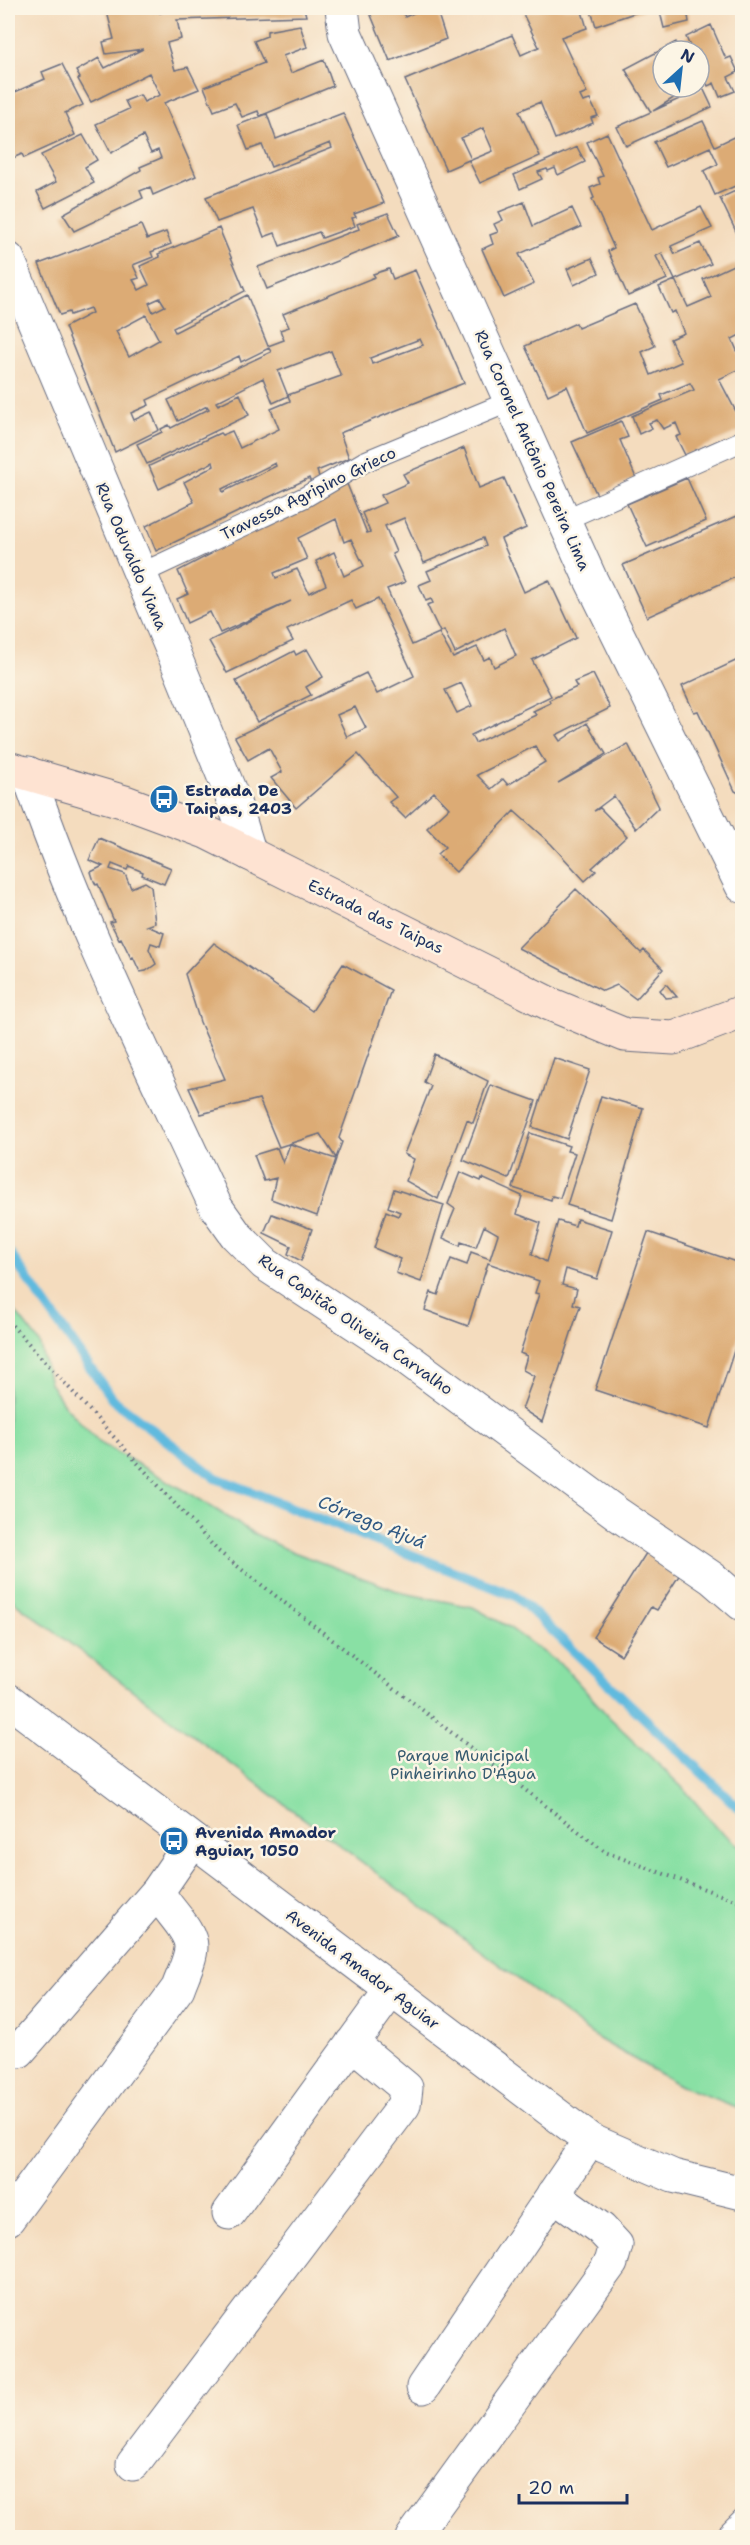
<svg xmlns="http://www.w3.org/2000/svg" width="750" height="2545" viewBox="0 0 750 2545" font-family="'Shantell Sans',sans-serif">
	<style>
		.green { fill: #89e0a4; stroke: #528881; stroke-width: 1.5 }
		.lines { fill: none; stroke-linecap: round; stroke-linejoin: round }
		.stream { stroke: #61bade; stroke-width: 10 }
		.building { fill: #dcab75; fill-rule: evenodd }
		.lane-casing { stroke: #676c80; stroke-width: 22 }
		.street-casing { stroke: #676c80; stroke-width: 35 }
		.secondary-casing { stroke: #676c80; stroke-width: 35 }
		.path { stroke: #676c80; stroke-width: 4; stroke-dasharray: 1.5 4.5; stroke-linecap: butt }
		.lane { stroke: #fff; stroke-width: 20 }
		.street { stroke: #fff; stroke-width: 33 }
		.secondary { stroke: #fee3d2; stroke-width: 33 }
		.labels { text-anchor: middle; stroke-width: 5; stroke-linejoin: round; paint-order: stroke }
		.street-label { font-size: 16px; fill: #1b2f5e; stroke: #fcf5e5 }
		.poi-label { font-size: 16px; font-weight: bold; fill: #1b2f5e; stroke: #fcf5e5; text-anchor: start }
		.park-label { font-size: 16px; fill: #365b70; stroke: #fcf5e5 }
		.water-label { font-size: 18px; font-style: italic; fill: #305984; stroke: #fcf5e5 }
	</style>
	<rect width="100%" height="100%" fill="#fcf5e5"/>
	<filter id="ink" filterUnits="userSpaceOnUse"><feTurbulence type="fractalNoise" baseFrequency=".0167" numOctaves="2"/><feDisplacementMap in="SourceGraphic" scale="12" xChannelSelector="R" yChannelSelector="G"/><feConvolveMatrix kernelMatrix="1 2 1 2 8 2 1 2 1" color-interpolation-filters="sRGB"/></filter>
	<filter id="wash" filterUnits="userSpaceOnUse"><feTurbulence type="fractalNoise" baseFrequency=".008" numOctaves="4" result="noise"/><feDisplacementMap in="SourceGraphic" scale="24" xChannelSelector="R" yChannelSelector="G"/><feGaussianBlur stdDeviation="1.35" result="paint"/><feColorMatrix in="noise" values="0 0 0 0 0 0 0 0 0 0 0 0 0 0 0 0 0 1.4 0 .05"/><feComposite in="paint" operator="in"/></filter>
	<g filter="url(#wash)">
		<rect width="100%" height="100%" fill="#f4dcbe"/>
		<path class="green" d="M8 1302 39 1342 50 1383 64 1405 100 1443 191 1494 253 1533 288 1550 403 1593 473 1607 507 1626 564 1667 609 1717 685 1790 718 1829 742 1848V2109L681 2086 597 2038 8 1597Z"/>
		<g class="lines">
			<path class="stream" d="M8 1251 112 1399 216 1478 516 1596 742 1811"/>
		</g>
		<g id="blocks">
			<path class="building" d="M106 8H159L160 13 174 9 173 8H304L306 16 177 20 181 39 167 43 175 70 188 67 199 89 164 103 196 176 153 195 150 187 140 191 143 198 74 231 63 214 141 170 140 167 161 158 158 150 151 153 143 136 111 153 96 124 129 109 125 101 140 95 144 102 160 95 149 73 91 102 78 79 80 78 76 71 99 58 105 68 143 49 106 54 103 42 114 39Z
				M368 8H401L405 17 424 8H436L446 39 390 61Z
				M545 8H581L587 28 561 37 587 93 580 96 583 102 590 100 598 116 591 118 593 123 555 139 540 102 519 111 540 156 480 183 469 161 493 151 483 128 461 138 471 159 446 170 405 80 512 35 521 55 539 47 523 14Z
				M590 8H649L596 26Z
				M659 8H696V9L687 10 689 22 664 28Z
				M300 25 307 47 283 56 291 73 324 60 333 86 260 116 258 111 242 117 235 103 214 111 204 87 264 63 254 41 267 36V31Z
				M711 25 726 59 731 57 738 72 728 77 735 91 720 97 714 83 708 86 699 66V51H692L686 37Z
				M676 42 681 51H663V87H691L653 111 703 88 712 107 626 146 617 127 651 112 625 69Z
				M62 64 83 105 65 113 75 135 24 158 22 154 8 160V95L45 79 42 72Z
				M343 113 384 203 354 214 356 217 352 218 355 226 322 238 319 232 280 246 275 233 264 237 253 209 217 222 206 197 332 148 330 143 271 167 262 145 248 150 238 125 267 114 276 139Z
				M703 121 715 146 742 133V183L715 195 704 171 718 164 710 147 666 167 654 142Z
				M607 133 652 230 701 207 712 228 671 246 675 254 700 243 711 264 675 280 662 253 656 256 667 279 628 296 608 251 614 248 592 199 594 198 590 188 600 184 598 178 603 176 587 142Z
				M83 135 97 160 85 167 94 183 45 208 37 192 56 182 41 155Z
				M577 147 585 162 558 175 555 168 548 171 547 169 538 172 542 179 520 189 514 175Z
				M742 188V239L740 240 720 198Z
				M524 202 533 226 572 208 581 227 519 254 534 284 504 298 482 249 493 244 490 235 498 232 494 224 503 220 499 212Z
				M388 213 399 236 267 289 258 267 359 229 357 224Z
				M141 225 147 239 166 232 171 244 151 252 153 257 133 265 139 278 133 280 139 290 149 285 140 266 160 257 158 254 219 228 245 291 173 328 175 332 247 295 268 346 284 340 280 330 289 327 283 314 375 277 373 274 389 269 393 279 415 270 464 383 340 433 349 458 317 471 322 485 313 488 309 478 156 551 146 526 194 502 184 482 214 466 213 462 159 489 149 466 220 433 222 435 232 431 240 448 279 429 271 409 290 401 288 395 341 376 331 351 278 371 288 396 273 403 263 378 216 402 218 405 240 394 249 415 147 464 137 444 162 432 161 429 169 425 171 428 209 409 207 406 178 421 168 400 271 352 269 348 241 362 239 356 147 400 149 405 131 413 134 420 151 412 159 430 115 452 65 327 92 313 90 308 70 315 69 312 60 315 39 264ZM160 298 165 306 153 312 149 303ZM146 315 159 340 129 357 116 331ZM420 339 423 345 372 364 370 358ZM275 463 276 466 223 492 222 489Z
				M592 258 599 273 574 285 567 269Z
				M742 261V334L732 339 742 362V368L719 379 742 423V430L685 455 676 437 681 435 676 423 663 429 657 420 649 423 652 428 639 434 632 416 694 390 690 383 661 395 663 400 587 433 567 386 548 395 525 346 576 323 578 328 635 304 655 346 642 352 651 375 681 362 670 339 684 333 675 311 671 313 659 287 675 280 688 307 711 297 703 279Z
				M621 421 628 437 620 440 636 478 597 495 572 442Z
				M464 448 479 488 504 478 526 528 501 539 524 592 549 580 576 638 532 660 551 696 471 735 475 743 536 715 533 711 550 703 549 700 577 687 574 682 593 674 610 708 556 735 560 741 587 723 606 754 558 783 628 744 659 807 636 829 614 796 594 811 600 808 627 836 592 868 596 871 585 881 551 844 514 811 456 872 437 854 445 847 427 828 449 808 434 792 405 818 389 802 396 797 358 754 296 808 271 778 282 772 269 748 248 760 235 737 366 673 377 694 414 676 378 599 356 609 351 600 287 630 293 641 227 673 209 641 291 601 220 633 210 612 187 623 177 599 188 594 178 571 211 554 210 552 347 484 367 533 370 532 362 513 385 503 381 495 408 483 403 474ZM404 518 424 563 483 538 486 546 427 571 431 580 419 585 426 601 431 599 433 603 427 605 440 632 444 630 455 653 504 628 516 656 494 667 490 657 484 660 477 647 453 658 439 633 412 645 387 589 405 582 392 554 396 552 385 526ZM336 519 344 542 351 539 364 566 344 576 334 552 316 561 326 585 309 593 297 569 276 578 274 573 307 559 298 538ZM461 683 472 706 457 713 445 690ZM355 707 366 728 347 737 337 715ZM535 746 545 762 508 785 503 779 491 789 477 775Z
				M687 478 706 521 647 547 627 504Z
				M742 514V574L647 617 623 565Z
				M307 649 323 677 306 687 311 695 257 722 236 681 294 651 296 655Z
				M742 658V795L735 791 698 711 694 712 682 686Z
				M99 838 171 868 164 884 142 875 143 872 129 866 127 870 112 864 110 869 125 874 131 888 145 882 151 886 155 923 147 926 164 933 160 946 151 943 149 949 156 964 146 971 140 972 133 957 131 958 121 938 119 939 110 922 114 921 98 884 96 885 94 881 91 872 103 866 89 860Z
				M576 889 641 953 644 950 663 969 636 999 617 985 603 991 518 948Z
				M214 943 312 1011 343 964 391 990 339 1138 342 1142 336 1158 320 1134 279 1147 259 1099 201 1114 189 1088 225 1079 200 1022 185 974Z
				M666 984 677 997 666 998 660 990Z
				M434 1054 488 1081 473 1123 467 1120 438 1199 406 1181 414 1159 404 1154 431 1086 424 1082Z
				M554 1058 590 1070 567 1139 532 1127Z
				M491 1085 536 1101 509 1179 463 1160Z
				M601 1096 643 1108 611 1219 567 1205Z
				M530 1133 569 1146 567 1151 575 1153 560 1198 552 1196 551 1200 513 1188Z
				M290 1144 336 1159 317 1216 271 1199 276 1178 264 1181 254 1155 277 1148 283 1163Z
				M460 1172 481 1181 482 1178 522 1196 517 1214 541 1223 532 1254 546 1262 558 1221 575 1226 577 1219 612 1230 597 1279 566 1269 562 1285 577 1289 573 1304 580 1306 542 1422 522 1409 534 1376 523 1370 527 1356 520 1353 539 1294 535 1293 539 1281 488 1263 468 1326 425 1310 431 1292 438 1295 451 1259 467 1265 471 1252 490 1259 498 1234 484 1226 476 1247 461 1242 460 1246 443 1238 455 1209 448 1204Z
				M394 1189 444 1205 421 1282 396 1273 400 1259 374 1248 386 1211 398 1216 400 1212 388 1207Z
				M272 1214 312 1229 301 1261 288 1254 291 1246 264 1233Z
				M648 1232 742 1264V1326L709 1428 595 1390Z
				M648 1550 682 1571 657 1610 651 1607 621 1655 593 1637Z"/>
		</g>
	</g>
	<g filter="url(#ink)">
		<use href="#blocks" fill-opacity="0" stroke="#676c80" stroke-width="1.5"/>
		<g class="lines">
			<g class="lane-casing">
				<path id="lane" d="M564 520 742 441
					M140 574 305 497 364 462 511 401
					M723 2538 742 2519"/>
			</g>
			<g class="street-casing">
				<path id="street" d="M342 8 345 33 590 578 742 886
					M8 259 171 647 233 799 250 854
					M28 773C79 923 150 1064 216 1207L236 1235 265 1264 394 1349 619 1515 712 1578 742 1604
					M8 1700 590 2140 673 2176 742 2193
					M19 2051 158 1891
					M229 2213 391 1990
					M8 2219 178 1988C182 1976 191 1959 191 1947 191 1928 165 1909 158 1891L193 1840
					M423 2387 590 2140
					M133 2464 404 2105 406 2088 352 2043
					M412 2538 611 2263 616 2245 601 2229 553 2194"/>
			</g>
			<g class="secondary-casing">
				<path id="secondary" d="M8 768 125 802 206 832 550 1004 625 1035 674 1038 742 1012"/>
			</g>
			<path class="path" d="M8 1321 218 1551 605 1852 742 1903"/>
			<use href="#lane" class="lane"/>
			<use href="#street" class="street"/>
			<use href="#secondary" class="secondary"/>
		</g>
	</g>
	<defs>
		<g id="bus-disc" transform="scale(1.5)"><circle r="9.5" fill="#1f6fb2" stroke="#fcf5e5"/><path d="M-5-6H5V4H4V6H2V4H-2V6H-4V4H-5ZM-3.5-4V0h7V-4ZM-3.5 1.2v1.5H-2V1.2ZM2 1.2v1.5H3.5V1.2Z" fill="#fff"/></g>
	</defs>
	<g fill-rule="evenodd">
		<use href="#bus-disc" x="164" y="799"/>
		<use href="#bus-disc" x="174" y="1841"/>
	</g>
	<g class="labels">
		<g class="street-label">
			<text transform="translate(533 450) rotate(66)" y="6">Rua Coronel Antônio Pereira Lima</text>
			<text transform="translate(308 493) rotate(-26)" y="6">Travessa Agripino Grieco</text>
			<text transform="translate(132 556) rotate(67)" y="6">Rua Oduvaldo Viana</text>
			<text transform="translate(376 916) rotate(26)" y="6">Estrada das Taipas</text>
			<text transform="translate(356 1324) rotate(35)" y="6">Rua Capitão Oliveira Carvalho</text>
			<text transform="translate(363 1969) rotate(37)" y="6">Avenida Amador Aguiar</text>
		</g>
		<g class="poi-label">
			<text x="185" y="796">Estrada De<tspan x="185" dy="18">Taipas, 2403</tspan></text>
			<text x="195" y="1838">Avenida Amador<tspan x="195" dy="18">Aguiar, 1050</tspan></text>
		</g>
		<g class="park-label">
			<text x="463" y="1761">Parque Municipal<tspan x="463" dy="18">Pinheirinho D'Água</tspan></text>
		</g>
		<g class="water-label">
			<text transform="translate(372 1522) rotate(22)" y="6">Córrego Ajuá</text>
		</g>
	</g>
	<rect width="750" height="2545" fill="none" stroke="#fcf5e5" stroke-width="30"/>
	<g transform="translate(681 69) rotate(27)"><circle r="28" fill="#fcf5e5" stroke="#a2a6af" stroke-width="1.5"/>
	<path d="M0-4.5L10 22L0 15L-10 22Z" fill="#1f6fb2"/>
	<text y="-9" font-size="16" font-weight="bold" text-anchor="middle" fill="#1b2f5e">N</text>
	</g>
	<path d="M519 2494v9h108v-9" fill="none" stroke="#1b2f5e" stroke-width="3"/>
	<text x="528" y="2494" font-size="18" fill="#1b2f5e" stroke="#fcf5e5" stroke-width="4.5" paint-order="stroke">20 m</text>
</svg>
